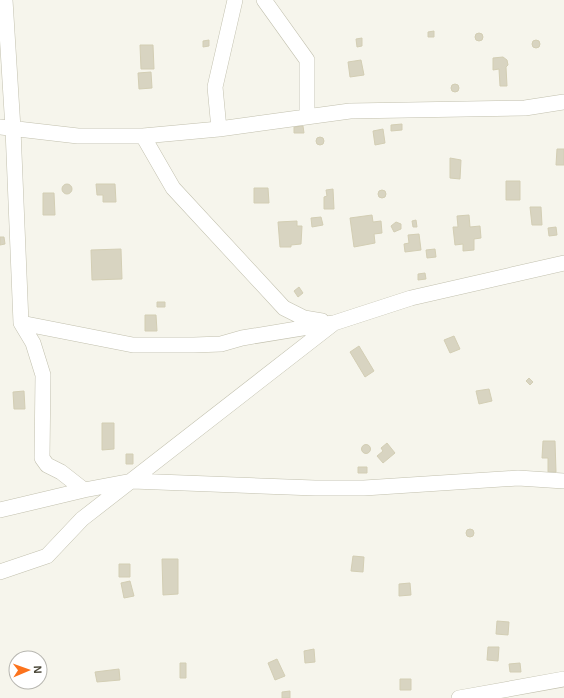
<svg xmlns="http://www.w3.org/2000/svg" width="564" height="698" viewBox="0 0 564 698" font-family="Helvetica,sans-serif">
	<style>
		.building { fill: #d8d4c1; stroke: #d3ceb4 }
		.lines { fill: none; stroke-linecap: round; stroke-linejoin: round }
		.minor-casing { stroke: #c2c0ae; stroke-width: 16 }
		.minor { stroke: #fff; stroke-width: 15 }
	</style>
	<rect width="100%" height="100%" fill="#f6f5ec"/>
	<path class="building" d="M434 31V37H428V32Z
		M475 37a4 4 0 1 1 8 0a4 4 0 1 1-8 0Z
		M362 38V46L357 47 356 39Z
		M532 44a4 4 0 1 1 8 0a4 4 0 1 1-8 0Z
		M209 40V46L203 47V41Z
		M140 45H153L154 69H141Z
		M503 57 507 60 508 65 506 67 507 86H500L499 69 493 70V58Z
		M361 60 364 75 350 77 348 62Z
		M151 72 152 88 139 89 138 73Z
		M451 88a4 4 0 1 1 8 0a4 4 0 1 1-8 0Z
		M402 124V130L391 131V125Z
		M303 126 304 133H294V127Z
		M383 129 385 143 375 145 373 131Z
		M316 141a4 4 0 1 1 8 0a4 4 0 1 1-8 0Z
		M557 149H564V165H556Z
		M450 158 461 160 460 179 450 178Z
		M506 181H520V200H506Z
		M96 184H115L116 202H103V195H97Z
		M62 189a5 5 0 1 1 10 0a5 5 0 1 1-10 0Z
		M254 188H268L269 203H254Z
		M333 189 334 209H324V197L327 196 326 190Z
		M378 194a4 4 0 1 1 8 0a4 4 0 1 1-8 0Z
		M43 193H54L55 215H43Z
		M530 207H541L542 225H532Z
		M372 215 373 222 381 221 382 233 374 234 375 243 354 247 350 218Z
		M469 215 470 227 480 226 481 238 474 239V250L463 251V244L455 245 453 227H458L457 216Z
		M321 217 323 225 312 227 311 218Z
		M416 220 417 227H413L412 221Z
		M297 221V226H302L301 244 291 245V247H280L278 222Z
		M396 222 401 224V229L394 232 391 226Z
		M556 227 557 235 549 236 548 228Z
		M419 234 421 250 405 252 404 244 409 243 408 235Z
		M0 237H4L5 244 0 245Z
		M121 249 122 279 92 280 91 250Z
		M435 249 436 257 427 258 426 250Z
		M425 273 426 279 418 280V274Z
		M299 287 303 293 298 297 294 291Z
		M157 302H165V307H157Z
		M145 315H156L157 331H145Z
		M454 336 460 349 450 353 444 340Z
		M359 346 374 371 365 377 350 352Z
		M529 378 533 382 530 385 526 381Z
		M489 389 492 401 479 404 476 391Z
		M24 391 25 409H14L13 392Z
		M102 423H114V449L102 450Z
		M543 441H555L556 472H548V458H542Z
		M387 443 395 453 383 463 377 456 383 451 381 448Z
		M361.5 449a4.5 4.5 0 1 1 9 0a4.5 4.5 0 1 1-9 0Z
		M126 454H133V464H126Z
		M358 467H367V473H358Z
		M466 533a4 4 0 1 1 8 0a4 4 0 1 1-8 0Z
		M353 556 364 557 363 572 351 571Z
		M162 559H178V594L163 595Z
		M119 564H130V577H119Z
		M130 581 134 596 124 598 121 583Z
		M410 583 411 595 399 596V584Z
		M497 621 509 622 508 635 496 634Z
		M488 647H499L498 661 487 660Z
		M314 649 315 662 305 663 304 651Z
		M277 659 285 676 275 680 268 663Z
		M180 663H186V678H180Z
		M520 663 521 672H510L509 664Z
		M119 669 120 680 97 682 95 672Z
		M400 679H411V690H400Z
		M290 691V698H282V692Z"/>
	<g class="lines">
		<g class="minor-casing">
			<path id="minor" d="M5 0 13 129 21 323 33 343 43 375 42 458 47 465 61 472 84 490
				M264 0 307 60V117
				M0 127 78 136H143L219 129 350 111 525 108 564 102
				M219 129 215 87 235 0
				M143 136 173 188 284 308 304 318 322 321
				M21 323 133 345H194L221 344 242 338 333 323
				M0 510 84 490 132 481 315 488H364L518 478 564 481
				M0 572 47 556 82 519 334 323 411 298 564 263
				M459 698 564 679"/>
		</g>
		<use href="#minor" class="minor"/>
	</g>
	<g transform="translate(28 670) rotate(88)"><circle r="19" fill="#ffffff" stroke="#b7b6b0"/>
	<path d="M0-3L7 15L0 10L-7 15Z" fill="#fc731d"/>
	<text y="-6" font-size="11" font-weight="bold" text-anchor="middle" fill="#4b4839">N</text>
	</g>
</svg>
